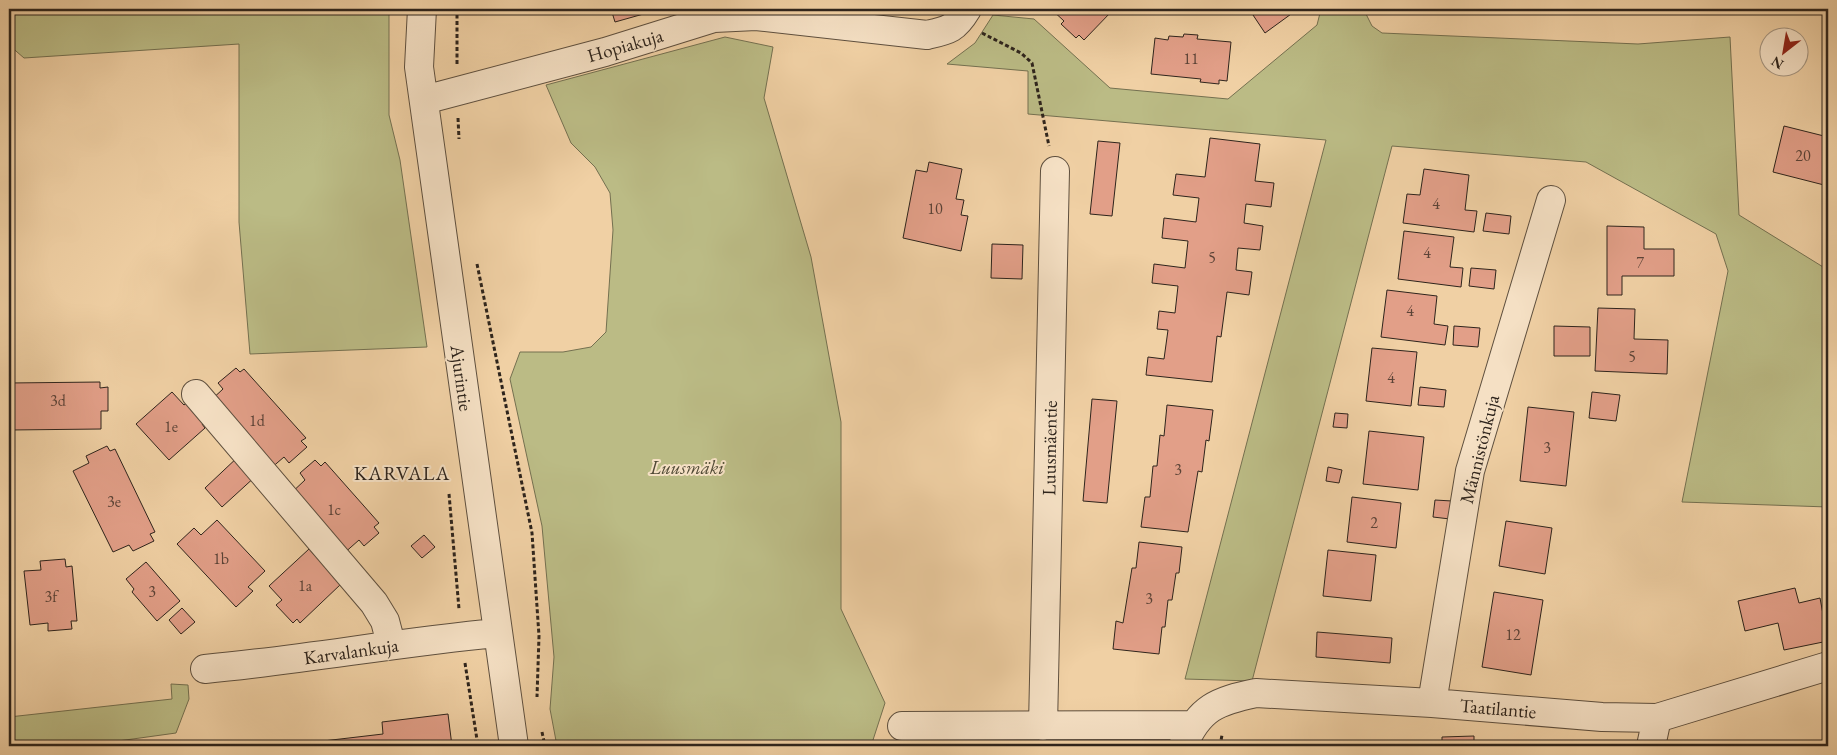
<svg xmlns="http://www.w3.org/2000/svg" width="1837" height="755" viewBox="0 0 1837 755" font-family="'EB Garamond',serif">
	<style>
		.green { fill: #bbbb85; stroke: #747050 }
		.building { fill: #e29f88; stroke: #2e241c }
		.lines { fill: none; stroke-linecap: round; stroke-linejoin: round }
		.minor-casing { stroke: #5e4f3e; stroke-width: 30 }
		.path { stroke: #2e241c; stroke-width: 3; stroke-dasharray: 4 2.5; stroke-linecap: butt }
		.minor { stroke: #f5e0c4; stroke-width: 28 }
		.labels { text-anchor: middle; stroke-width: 4; stroke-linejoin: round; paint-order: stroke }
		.number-label { font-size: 16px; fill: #5b4337 }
		.street-label { font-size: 19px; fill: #2e241c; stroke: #f5e0c4 }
		.park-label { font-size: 19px; font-style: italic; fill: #514a36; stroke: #f5e0c4 }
		.neighbourhood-label { font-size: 20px; letter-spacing: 1px; fill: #2e241c; stroke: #f5e0c4 }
	</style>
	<rect width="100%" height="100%" fill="#f0d0a4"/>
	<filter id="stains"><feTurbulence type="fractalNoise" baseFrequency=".004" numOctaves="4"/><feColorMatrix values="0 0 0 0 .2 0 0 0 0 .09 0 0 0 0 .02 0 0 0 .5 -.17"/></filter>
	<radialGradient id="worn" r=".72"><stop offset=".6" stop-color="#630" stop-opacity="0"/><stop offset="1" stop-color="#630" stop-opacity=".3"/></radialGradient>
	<path class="green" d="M9 9H389V115L400 160 427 347 250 354 239 222V44L24 58 9 45Z
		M1321 9H1366L1365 12 1372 26 1382 33 1638 44 1730 37 1739 215 1828 270V507L1682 502 1728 271 1716 234 1586 162 1392 146 1252 681 1185 679 1326 140 1028 114V71L947 64 975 43 993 15 1034 19 1110 88 1228 99 1317 25Z
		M725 37 773 47 764 98 811 257 841 422V609L885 703 872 743 868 746H557L550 709 554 657 542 526 510 379 520 352H563L591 347 606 332 613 230 610 193 595 167 571 143 546 85Z
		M171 684 188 685 189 699 176 733 111 742 110 746H9V717L172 699Z"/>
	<path class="building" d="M611 9H646L647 13 615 22Z
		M1051 9H1108L1111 12 1084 40 1079 35 1076 38 1061 24 1064 21Z
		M1249 9H1298L1265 33Z
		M1184 34 1198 35 1197 39 1231 42 1227 81 1219 80V84L1200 82 1201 79 1151 74 1155 38 1168 40 1169 36 1183 37Z
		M1784 126 1828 137V186L1773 172Z
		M1210 138 1260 144 1255 181 1274 183 1271 207 1246 204 1244 223 1263 226 1260 250 1238 248 1236 270 1252 272 1249 295 1227 292 1221 337 1217 336 1212 382 1146 375 1148 357 1164 359 1168 330 1157 329 1159 311 1175 313 1178 286 1152 283 1154 264 1185 268 1188 241 1162 238 1164 218 1196 222 1199 198 1173 195 1176 174 1205 177Z
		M1098 141 1120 143 1112 216 1090 214Z
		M929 162 962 169 956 199 964 200 961 215 968 216 961 251 903 238 916 170 927 172Z
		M1424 169 1469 175 1465 210 1477 211 1474 232 1403 223 1407 194 1420 195Z
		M1486 213 1511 216 1509 234 1483 231Z
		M1607 226 1644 227V249H1674V276H1622V295H1607Z
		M1404 231 1454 237 1450 267 1463 268 1461 287 1398 279Z
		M992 244 1023 245 1022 279 991 278Z
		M1471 268 1496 270 1494 289 1469 286Z
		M1387 290 1437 296 1434 324 1448 326 1445 345 1381 337Z
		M1598 308 1635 309 1634 339 1668 340 1667 374 1595 371Z
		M1454 326 1480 328 1478 347 1453 345Z
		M1554 326 1590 327V356H1554Z
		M1372 348 1417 352 1411 406 1366 401Z
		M236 368 240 372 244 369 306 438 301 441 307 447 289 463 284 457 270 469 210 401 223 389 218 383Z
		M100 382V388L108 387V411H101V429L10 430 9 383Z
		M1420 387 1446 390 1444 407 1418 405Z
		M172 392 184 405 189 401 207 420 202 424 205 428 169 460 136 424Z
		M1592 392 1620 395 1616 421 1589 418Z
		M1092 399 1117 401 1107 503 1083 501Z
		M1167 405 1213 410 1209 441 1206 440 1202 472 1198 471 1188 532 1141 527 1145 497H1150L1153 466H1157L1160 435 1164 436Z
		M1528 407 1574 412 1566 486 1520 481Z
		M1335 413 1348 414 1347 428 1333 427Z
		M1369 431 1424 437 1418 490 1363 484Z
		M107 446 110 451 115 449 155 532 150 534 154 541 133 551 129 545 113 552 73 471 89 463 86 456Z
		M240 455 257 475 222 507 205 488Z
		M315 460 321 466 325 462 379 523 374 527 379 533 364 546 359 540 342 555 289 495 305 480 300 473Z
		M1328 467 1342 470 1339 483 1326 481Z
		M1352 497 1401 503 1396 548 1347 542Z
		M1435 500 1452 501 1450 519 1433 517Z
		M217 520 265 571 248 587 253 591 236 607 177 544 194 528 201 535Z
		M1506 521 1552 528 1545 574 1499 566Z
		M424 535 435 547 422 558 411 546Z
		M1139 542 1182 547 1179 573H1176L1172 600H1168L1165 627H1162L1159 654 1113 649 1116 621 1123 623 1132 568H1136Z
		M309 549 341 584 300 623 297 619 293 623 276 605 282 600 269 586Z
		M1328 550 1376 555 1371 601 1323 596Z
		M65 559 66 567 72 566 77 621H71L72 629 48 631V623L30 625 24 571 41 570 40 561Z
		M146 562 180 601 157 621 132 592 134 589 126 579Z
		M1795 588 1799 603 1820 598 1828 641 1784 650 1778 623 1745 631 1738 601Z
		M1494 592 1543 600 1531 675 1482 667Z
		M182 608 195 622 181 634 169 620Z
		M1317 632 1392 638 1390 663 1316 657Z
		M448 714 452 746H306V743L383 734 382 722Z
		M1474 736V746H1442V737Z"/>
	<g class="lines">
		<g class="minor-casing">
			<path id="minor" d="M422 9 419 67 514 746
				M424 100 605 52 714 18 756 16 927 35C949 30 955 29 967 9
				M196 394 374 603 385 621 391 644
				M205 669C303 660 399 642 497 633
				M1432 703 1470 471 1551 200
				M902 726 1192 725
				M1043 726 1055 171
				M1183 746C1199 708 1217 701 1256 693L1432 703 1602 717 1657 718 1828 666
				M1651 746 1657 718"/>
		</g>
		<path class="path" d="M982 33 1021 53 1032 63 1049 146
			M457 64V9
			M458 118 459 139
			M477 264 532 533 539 636 537 697
			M449 494 459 609
			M465 663 478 746
			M542 732 545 746
			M1220 746 1222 735"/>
		<use href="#minor" class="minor"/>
	</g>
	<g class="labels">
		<g class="number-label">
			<text x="1191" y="64">11</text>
			<text x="1803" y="161">20</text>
			<text x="1436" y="209">4</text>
			<text x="935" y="214">10</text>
			<text x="1427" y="258">4</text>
			<text x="1212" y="263">5</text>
			<text x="1640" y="268">7</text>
			<text x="1410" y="316">4</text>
			<text x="1632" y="362">5</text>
			<text x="1391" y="383">4</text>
			<text x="58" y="406">3d</text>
			<text x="257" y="426">1d</text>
			<text x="171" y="432">1e</text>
			<text x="1547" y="453">3</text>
			<text x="1178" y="475">3</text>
			<text x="114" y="507">3e</text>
			<text x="334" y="515">1c</text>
			<text x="1374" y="528">2</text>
			<text x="221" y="564">1b</text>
			<text x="305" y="591">1a</text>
			<text x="152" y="597">3</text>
			<text x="51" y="602">3f</text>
			<text x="1149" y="604">3</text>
			<text x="1513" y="640">12</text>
		</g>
		<g class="street-label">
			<text transform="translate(625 45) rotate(-16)" y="7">Hopiakuja</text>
			<text transform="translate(462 378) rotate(82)" y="7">Ajurintie</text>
			<text transform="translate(1049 448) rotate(-89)" y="7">Luusmäentie</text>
			<text transform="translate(1479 449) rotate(-76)" y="7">Männistönkuja</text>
			<text transform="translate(351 651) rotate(-8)" y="7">Karvalankuja</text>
			<text transform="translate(1498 708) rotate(5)" y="7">Taatilantie</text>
		</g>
		<g class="park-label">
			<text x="687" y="474">Luusmäki</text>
		</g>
		<g class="neighbourhood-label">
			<text x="402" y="480">KARVALA</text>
		</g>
	</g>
	<rect width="1837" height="755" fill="none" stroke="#f0d0a4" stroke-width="30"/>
	<rect x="10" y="10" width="1817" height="735" fill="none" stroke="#2e241c" stroke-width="2.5"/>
	<rect x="15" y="15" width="1807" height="725" fill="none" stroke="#2e241c"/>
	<g transform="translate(1784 52) rotate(211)"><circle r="24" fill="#f5e0c4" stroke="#a59581"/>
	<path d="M0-4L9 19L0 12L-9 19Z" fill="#8f2418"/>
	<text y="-8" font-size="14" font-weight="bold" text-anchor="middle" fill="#2e241c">N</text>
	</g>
	<rect width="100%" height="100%" filter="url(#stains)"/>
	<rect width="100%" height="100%" fill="url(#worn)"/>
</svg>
